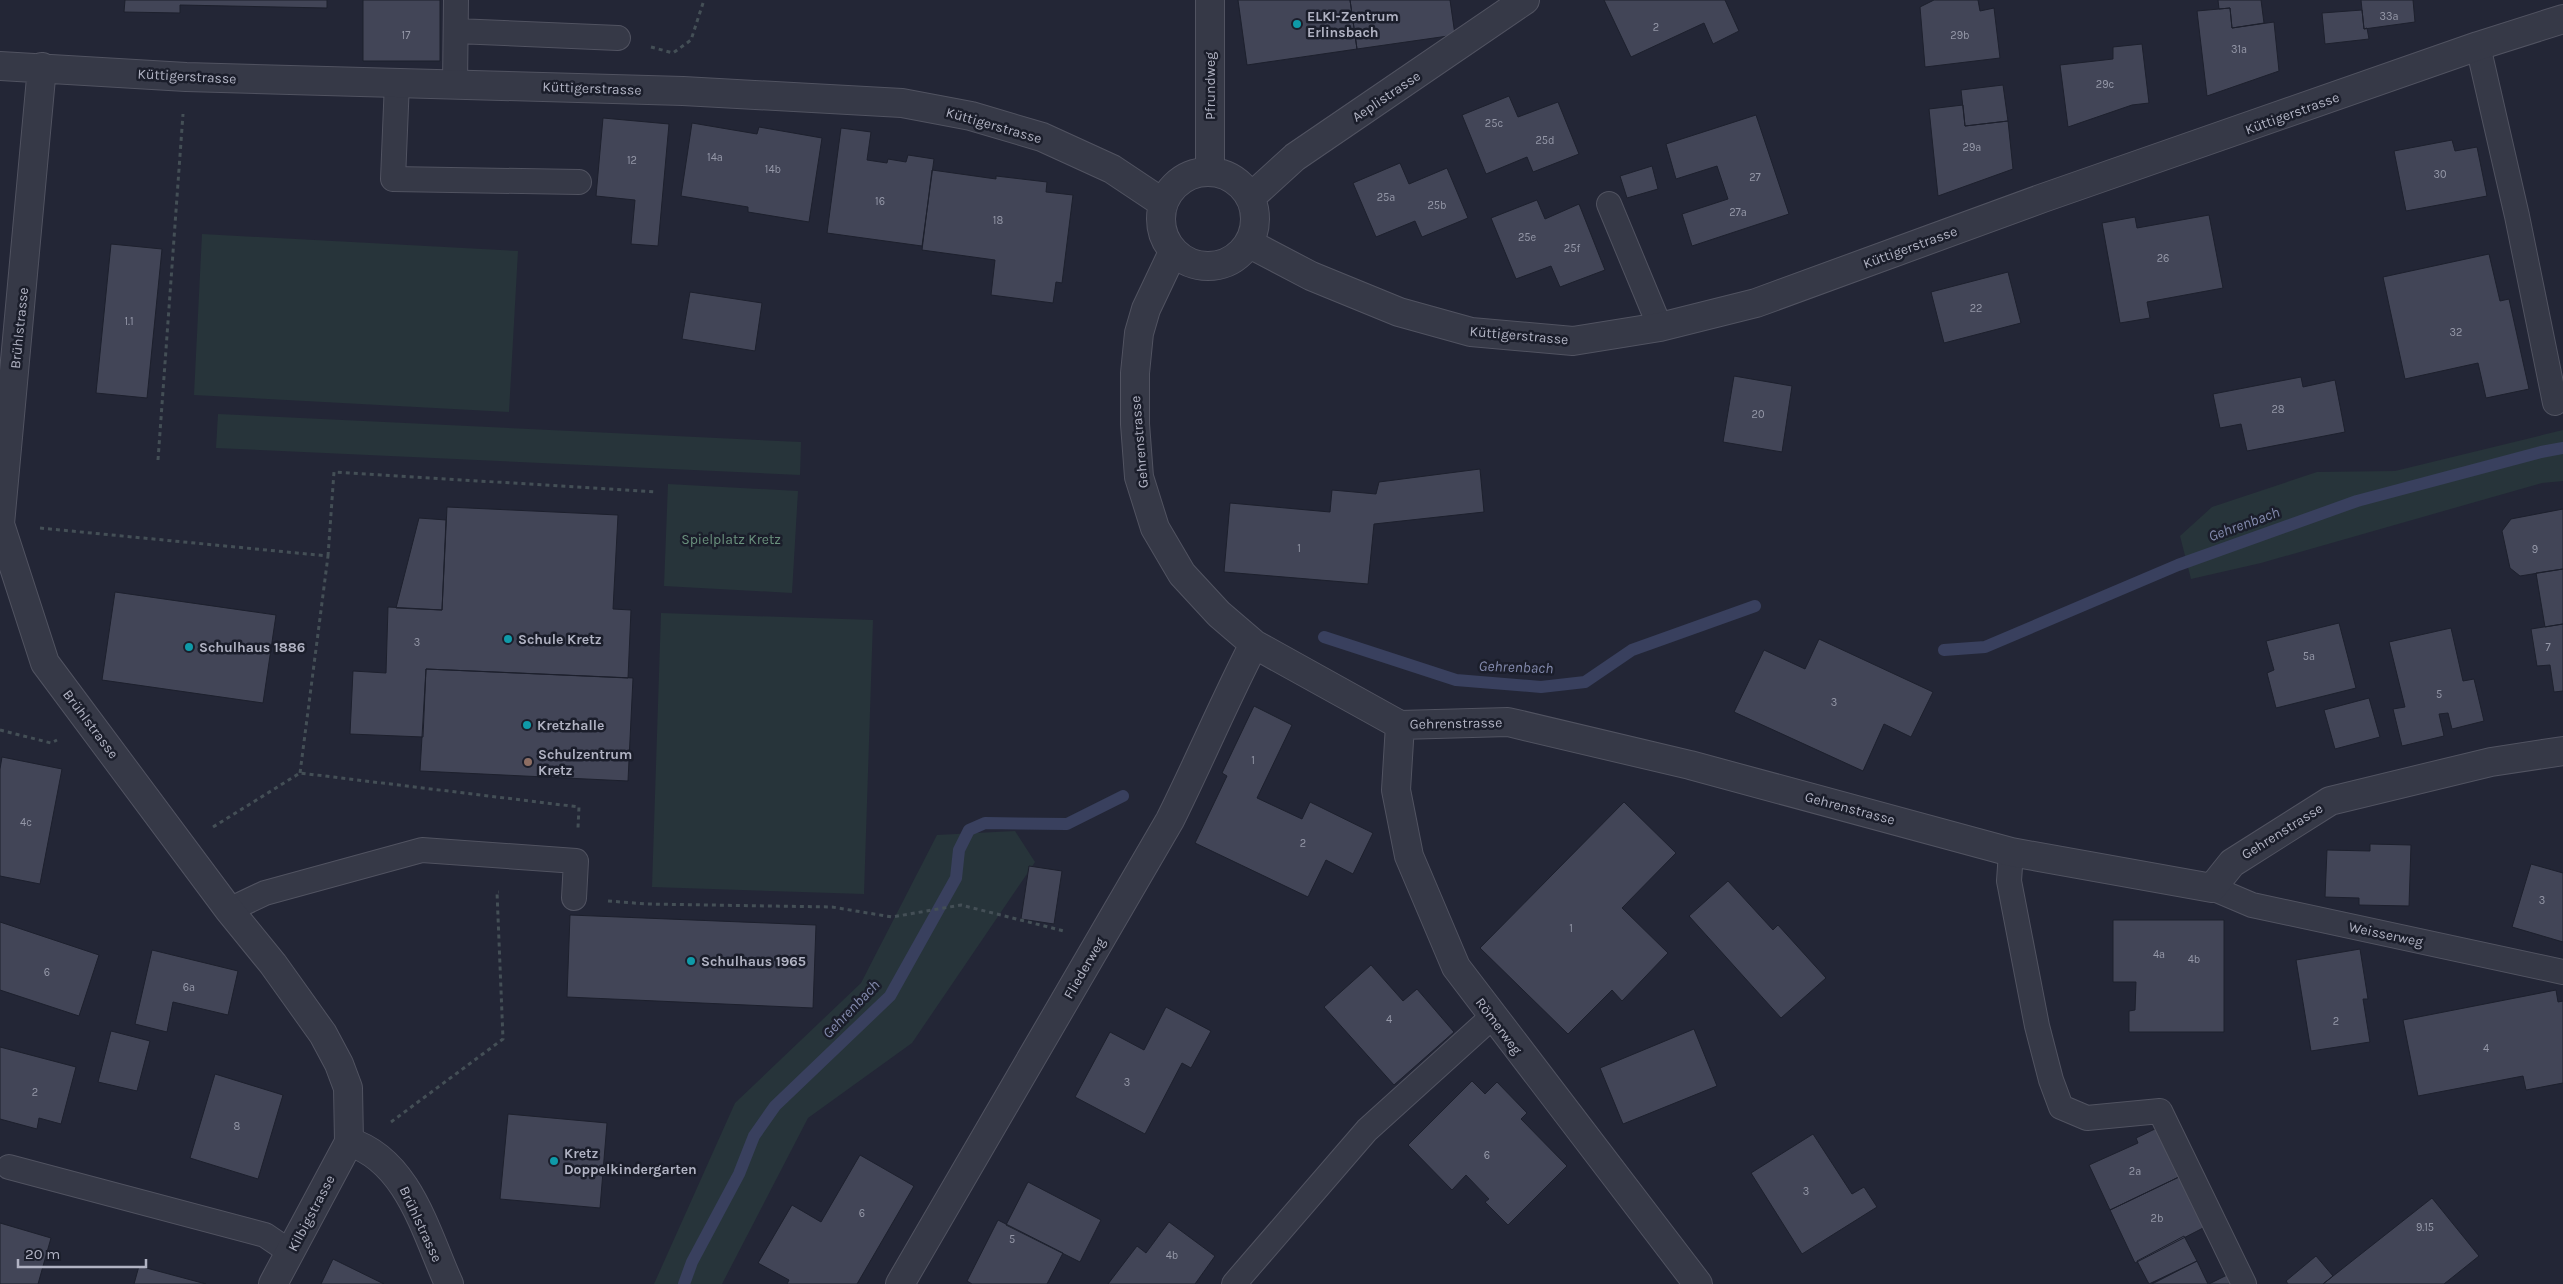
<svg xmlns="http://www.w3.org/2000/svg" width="2563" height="1284" viewBox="0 0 2563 1284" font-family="Karla,sans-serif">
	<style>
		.green { fill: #27343a }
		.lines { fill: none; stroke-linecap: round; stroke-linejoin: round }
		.stream { stroke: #39405e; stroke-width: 12 }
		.building { fill: #424557; stroke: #1d202d }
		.service-casing { stroke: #515361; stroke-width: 26 }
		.minor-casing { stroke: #515361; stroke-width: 30 }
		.path { stroke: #444f56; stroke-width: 3; stroke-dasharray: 4 4; stroke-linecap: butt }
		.service { stroke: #363947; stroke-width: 24 }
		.minor { stroke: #363947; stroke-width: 28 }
		.culture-dot { fill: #0f9aa8; stroke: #1b1e2b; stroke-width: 2 }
		.education-dot { fill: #8d6e63; stroke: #1b1e2b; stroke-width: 2 }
		.labels { text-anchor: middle; stroke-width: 5; stroke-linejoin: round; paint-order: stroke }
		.number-label { font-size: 11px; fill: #9598a8 }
		.poi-label { font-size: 14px; font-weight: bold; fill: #b1b3c3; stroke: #1b1e2b; text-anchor: start }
		.street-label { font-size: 14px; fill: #b1b3c3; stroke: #1b1e2b }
		.park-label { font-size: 14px; fill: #6a917d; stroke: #1b1e2b }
		.water-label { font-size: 15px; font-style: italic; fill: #838aad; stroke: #1b1e2b }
	</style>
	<rect width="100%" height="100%" fill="#232636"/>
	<path class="green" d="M202 234 518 251 509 412 194 395Z
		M218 414 801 442 800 475 216 448Z
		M2563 430V481L2542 483 2261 563 2191 579 2180 536 2212 507 2317 472 2395 471Z
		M668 484 798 491 792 593 664 586Z
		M661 613 873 620 864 894 652 887Z
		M1015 831 1035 862 912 1043 808 1118 722 1284H654L735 1103 861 983 937 835Z"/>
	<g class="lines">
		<path class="stream" d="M1324 637 1456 680 1541 687 1585 682 1632 650 1755 606
			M1944 650 1985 647 2178 565 2357 501 2541 452 2563 448
			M684 1284 692 1262 739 1174 754 1136 775 1106 890 996 956 878 959 850 969 830 985 823 1067 824 1123 796"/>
	</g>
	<path class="building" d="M125 0H327V8L180 5V13L124 12Z
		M363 0H440V61H363Z
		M1238 0H1350L1357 49 1247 65Z
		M1350 0H1450L1455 35 1357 49Z
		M1604 0H1725L1739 31 1713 44 1704 23 1631 57Z
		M1934 0H1978L1980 11 1994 8 2000 58 1925 67 1920 7Z
		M2218 0H2261L2264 23 2232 28 2230 8 2219 9Z
		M2361 0H2413L2415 22 2364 29Z
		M2230 8 2232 28 2274 22 2279 71 2207 96 2197 11Z
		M2362 10 2364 29 2367 28 2369 39 2325 44 2322 13Z
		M2142 44 2149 103 2132 105 2068 127 2060 65 2113 59V47Z
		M2003 85 2008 121 1965 126 1961 90Z
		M1509 96 1518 117 1558 102 1579 154 1533 172 1527 157 1486 174 1462 115Z
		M1963 105 1965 126 2008 121 2013 169 1938 196 1929 109Z
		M1756 115 1789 214 1692 246 1682 214 1728 199 1717 166 1676 179 1666 144Z
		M603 118 669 124 658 246 631 244 635 200 596 196Z
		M692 123 757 134 759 127 822 138 809 222 748 212V207L681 196Z
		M841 128 871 132 867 160 887 163 888 159 906 162 908 155 934 159 922 246 827 233Z
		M2452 140 2455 151 2477 147 2487 196 2406 211 2394 151Z
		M1400 163 1409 184 1447 168 1468 218 1422 237 1415 221 1376 237 1353 183Z
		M1652 166 1658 189 1627 198 1620 176Z
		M932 170 996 179V176L1047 182 1046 192 1073 195 1062 283 1056 282 1053 303 991 295 995 260 922 250Z
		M1537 200 1545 219 1579 204 1605 270 1560 287 1551 266 1516 279 1491 218Z
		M2209 215 2223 288 2147 302 2150 318 2120 323 2102 223 2135 217 2137 228Z
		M111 244 162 249 147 398 96 393Z
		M2489 254 2500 301 2509 299 2529 389 2486 398 2478 363 2405 379 2383 277Z
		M2008 272 2021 323 1944 343 1931 292Z
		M690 292 762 303 755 351 682 339Z
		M1734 376 1792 386 1782 452 1723 442Z
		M2301 377 2303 387 2335 380 2345 432 2247 451 2241 424 2220 428 2213 394Z
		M1480 469 1484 512 1374 524 1368 584 1224 572 1230 503 1330 512 1332 490 1376 494 1379 482Z
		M447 507 618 515 613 609 631 610 628 678 426 669 423 737 350 734 353 671 386 673 388 607 442 610Z
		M2563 509V569L2520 576 2510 568 2502 531 2511 519Z
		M419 518 446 520 442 610 396 608Z
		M2563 569V624L2545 627 2536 573Z
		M115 592 276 615 263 703 102 680Z
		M2339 623 2356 688 2276 708 2267 673 2274 670 2266 641Z
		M2563 624V691L2554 692 2550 665 2537 666 2531 629Z
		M2451 628 2463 681 2474 679 2484 721 2452 729 2448 713 2439 714 2444 736 2402 746 2393 709 2405 707 2389 642Z
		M1819 639 1933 692 1911 737 1884 724 1863 771 1734 712 1764 650 1805 669Z
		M426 669 633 678 628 781 420 771Z
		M2369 698 2380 737 2335 749 2324 710Z
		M1254 706 1292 725 1257 798 1302 819 1310 802 1373 833 1353 874 1326 860 1308 897 1195 843 1227 776 1222 773Z
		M2 757 62 769 40 884 0 876V769Z
		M1624 802 1676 853 1622 908 1668 953 1622 1001 1612 990 1568 1034 1480 948Z
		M2370 844 2411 845 2409 906 2359 905V898L2325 897 2327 850 2370 851Z
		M2531 864 2563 873V942L2512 927Z
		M1029 866 1062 871 1054 924 1021 919Z
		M1728 881 1773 930 1778 925 1826 978 1781 1018 1689 916Z
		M570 915 816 925 813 1008 567 997Z
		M2113 920H2224V1032H2129V1011L2135 1010 2136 982H2113Z
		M0 922 99 955 79 1016 0 990Z
		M2360 949 2368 999H2363L2370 1042 2311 1051 2296 960Z
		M152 950 238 971 228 1015 173 1002 167 1032 135 1024Z
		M1371 965 1403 1001 1417 989 1454 1032 1394 1085 1324 1007Z
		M2556 990 2558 1002 2563 1001V1083L2526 1090 2523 1076 2418 1096 2403 1020Z
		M1166 1007 1211 1031 1191 1068 1182 1063 1145 1134 1075 1097 1110 1032 1144 1050Z
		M1694 1029 1717 1086 1623 1124 1600 1068Z
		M111 1031 150 1041 137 1091 98 1082Z
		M0 1047 76 1067 61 1124 39 1118 37 1129 0 1119Z
		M215 1074 283 1095 258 1179 190 1158Z
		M1472 1081 1485 1094 1497 1082 1527 1113 1521 1119 1567 1166 1508 1225 1485 1202 1489 1199 1466 1175 1452 1190 1408 1145Z
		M508 1114 607 1123 600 1208 500 1199Z
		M2157 1128 2181 1176 2110 1210 2089 1165 2138 1143 2136 1138Z
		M1813 1134 1852 1194 1864 1187 1877 1207 1802 1254 1751 1173Z
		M860 1155 914 1186 857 1284H787L789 1280 758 1263 792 1205 821 1222Z
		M2181 1176 2205 1227 2135 1263 2110 1210Z
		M1028 1182 1101 1220 1080 1262 1006 1225Z
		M2432 1198 2479 1256 2444 1284H2323Z
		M998 1220 1063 1253 1047 1284H972L967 1281Z
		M1169 1222 1215 1256 1195 1284H1108L1137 1246 1146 1253Z
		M0 1223 51 1238 38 1284H0Z
		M2184 1236 2197 1261 2149 1284 2137 1261Z
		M2316 1256 2333 1276 2323 1284H2288L2286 1281Z
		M333 1259 384 1284H321Z
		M2197 1261 2208 1284H2152Z
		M139 1266 206 1284H134Z
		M2229 1274 2234 1284H2209Z"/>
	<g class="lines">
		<g class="service-casing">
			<path id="service" d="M456 31 618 38
				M2478 46 2517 216 2555 403
				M397 82 393 179 579 182
				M455 84 456 0
				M1609 204 1660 327
				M2011 852 2009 881 2037 1026 2051 1080 2061 1107 2087 1118 2160 1111 2244 1284
				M2212 888 2252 905 2563 972
				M229 910 265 893 422 850 576 861 574 898
				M9 1167 265 1235 290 1252
				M1234 1284 1367 1130 1492 1017"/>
		</g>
		<g class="minor-casing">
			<path id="minor" d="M0 66 186 77 683 91 902 103 971 116 1042 137 1112 169 1163 203
				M42 67 0 524 45 663 229 910 273 964 323 1034 339 1064 348 1088 349 1142C408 1160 426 1233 449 1284
				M1161 219a47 47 0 1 1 94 0a47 47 0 1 1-94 0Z
				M1210 172V0
				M1251 197 1295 157 1525 0
				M1250 244 1311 276 1399 312 1471 332 1573 341 1660 327 1756 303 2043 198 2478 46 2563 19
				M1173 252 1146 309 1139 333 1135 373V424L1139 477 1155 528 1182 574 1219 614 1254 644 1400 725 1508 722 1690 765 2011 852 2212 888 2232 863 2330 801 2491 762 2563 751
				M1400 725 1396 790 1409 856 1456 967 1698 1284
				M273 1284 349 1142
				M900 1284 1170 820C1199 762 1224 702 1254 644"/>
		</g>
		<path class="path" d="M651 47 673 53 691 40 704 0
			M158 460 183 114
			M40 528 328 556 300 773
			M328 556 334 472 657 492
			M0 730 51 743 57 740
			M213 827 300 773 579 807 578 828
			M608 901 647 904 832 907 892 917 961 905 1064 931
			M391 1122 503 1039 497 892H499"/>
		<use href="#service" class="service"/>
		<use href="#minor" class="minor"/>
	</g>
	<g class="culture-dot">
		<circle cx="1297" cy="24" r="5"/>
		<circle cx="508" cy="639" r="5"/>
		<circle cx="189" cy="647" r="5"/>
		<circle cx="527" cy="725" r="5"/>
		<circle cx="691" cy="961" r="5"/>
		<circle cx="554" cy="1161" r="5"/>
	</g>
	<circle class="education-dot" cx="528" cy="762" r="5"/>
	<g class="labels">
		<g class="number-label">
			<text x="2389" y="20">33a</text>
			<text x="1656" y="31">2</text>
			<text x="406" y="39">17</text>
			<text x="1960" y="39">29b</text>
			<text x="2239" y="53">31a</text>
			<text x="2105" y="88">29c</text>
			<text x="1494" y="127">25c</text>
			<text x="1545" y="144">25d</text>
			<text x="1972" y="151">29a</text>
			<text x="715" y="161">14a</text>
			<text x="632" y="164">12</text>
			<text x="773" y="173">14b</text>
			<text x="2440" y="178">30</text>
			<text x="1755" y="181">27</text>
			<text x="1386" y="201">25a</text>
			<text x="880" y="205">16</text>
			<text x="1437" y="209">25b</text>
			<text x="1738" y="216">27a</text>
			<text x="998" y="224">18</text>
			<text x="1527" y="241">25e</text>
			<text x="1572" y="252">25f</text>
			<text x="2163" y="262">26</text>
			<text x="1976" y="312">22</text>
			<text x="129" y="325">1.1</text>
			<text x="2456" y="336">32</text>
			<text x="2278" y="413">28</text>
			<text x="1758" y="418">20</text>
			<text x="1299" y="552">1</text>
			<text x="2535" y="553">9</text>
			<text x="417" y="646">3</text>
			<text x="2548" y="651">7</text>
			<text x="2309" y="660">5a</text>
			<text x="2439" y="698">5</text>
			<text x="1834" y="706">3</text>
			<text x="1253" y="764">1</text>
			<text x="26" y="826">4c</text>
			<text x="1303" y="847">2</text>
			<text x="2542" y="904">3</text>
			<text x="1571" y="932">1</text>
			<text x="2159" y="958">4a</text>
			<text x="2194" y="963">4b</text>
			<text x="47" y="976">6</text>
			<text x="189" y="991">6a</text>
			<text x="1389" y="1023">4</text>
			<text x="2336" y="1025">2</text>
			<text x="2486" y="1052">4</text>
			<text x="1127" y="1086">3</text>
			<text x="35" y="1096">2</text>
			<text x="237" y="1130">8</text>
			<text x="1487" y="1159">6</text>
			<text x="2135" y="1175">2a</text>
			<text x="1806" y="1195">3</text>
			<text x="862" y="1217">6</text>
			<text x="2157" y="1222">2b</text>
			<text x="2425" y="1231">9.15</text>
			<text x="1012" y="1243">5</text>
			<text x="1172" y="1259">4b</text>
		</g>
		<g class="poi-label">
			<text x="1307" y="21">ELKI-Zentrum<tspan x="1307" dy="16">Erlinsbach</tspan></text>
			<text x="518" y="644">Schule Kretz</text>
			<text x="199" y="652">Schulhaus 1886</text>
			<text x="537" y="730">Kretzhalle</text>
			<text x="538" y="759">Schulzentrum<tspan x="538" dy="16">Kretz</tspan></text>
			<text x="701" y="966">Schulhaus 1965</text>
			<text x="564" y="1158">Kretz<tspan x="564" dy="16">Doppelkindergarten</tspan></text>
		</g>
		<g class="street-label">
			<text transform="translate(187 76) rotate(3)" y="5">Küttigerstrasse</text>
			<text transform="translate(1210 86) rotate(-90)" y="5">Pfrundweg</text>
			<text transform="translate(592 88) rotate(2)" y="5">Küttigerstrasse</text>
			<text transform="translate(1386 96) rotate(-34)" y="5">Aeplistrasse</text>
			<text transform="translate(2292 113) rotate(-20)" y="5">Küttigerstrasse</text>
			<text transform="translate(994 125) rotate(16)" y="5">Küttigerstrasse</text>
			<text transform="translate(1910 247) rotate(-20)" y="5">Küttigerstrasse</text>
			<text transform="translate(19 328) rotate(-84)" y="5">Brühlstrasse</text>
			<text transform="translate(1519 335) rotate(5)" y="5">Küttigerstrasse</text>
			<text transform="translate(1139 442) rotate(-95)" y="5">Gehrenstrasse</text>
			<text transform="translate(1456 723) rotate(-1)" y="5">Gehrenstrasse</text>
			<text transform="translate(91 724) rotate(53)" y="5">Brühlstrasse</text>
			<text transform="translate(1850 808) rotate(15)" y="5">Gehrenstrasse</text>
			<text transform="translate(2282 831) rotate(-32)" y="5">Gehrenstrasse</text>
			<text transform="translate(2386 934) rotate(12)" y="5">Weisserweg</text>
			<text transform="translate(1084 968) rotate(-60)" y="5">Fliederweg</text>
			<text transform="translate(1499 1026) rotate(53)" y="5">Römerweg</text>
			<text transform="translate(311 1213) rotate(-62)" y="5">Kilbigstrasse</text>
			<text transform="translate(421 1224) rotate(65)" y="5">Brühlstrasse</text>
		</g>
		<g class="park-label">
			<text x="731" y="544">Spielplatz Kretz</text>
		</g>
		<g class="water-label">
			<text transform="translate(2244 524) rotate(-20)" y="5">Gehrenbach</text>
			<text transform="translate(1516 667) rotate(2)" y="5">Gehrenbach</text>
			<text transform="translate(851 1009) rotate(-46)" y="5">Gehrenbach</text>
		</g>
	</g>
	<path d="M18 1259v8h128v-8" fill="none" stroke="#b1b3c3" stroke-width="2.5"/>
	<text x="25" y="1259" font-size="15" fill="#b1b3c3" stroke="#1b1e2b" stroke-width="4" paint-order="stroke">20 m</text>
</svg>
